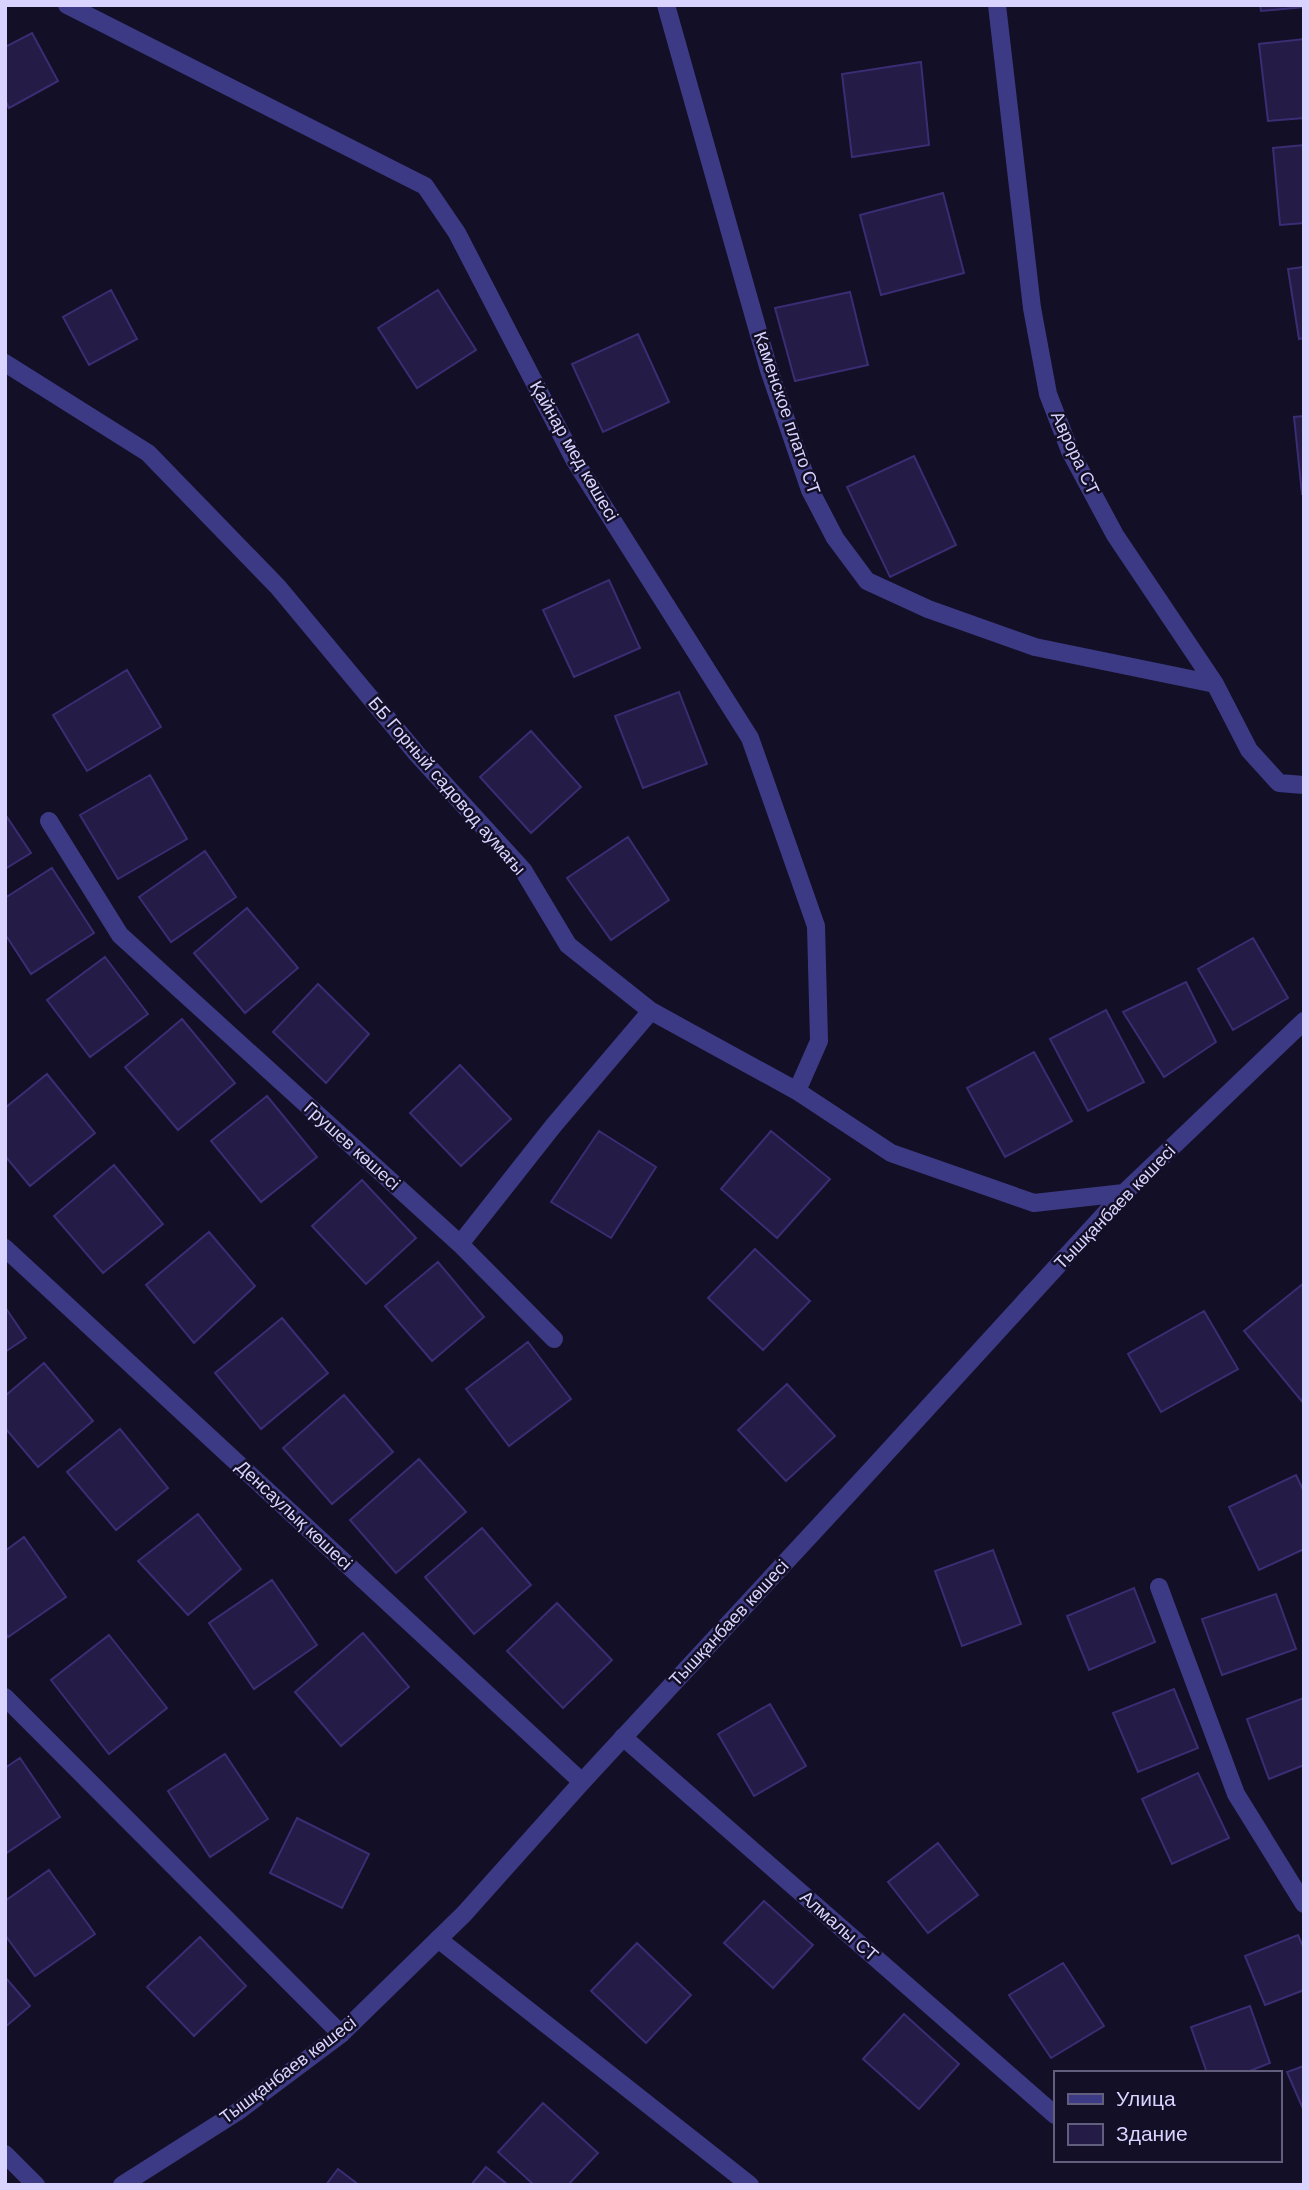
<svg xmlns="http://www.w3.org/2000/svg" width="1309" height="2190" viewBox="0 0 1309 2190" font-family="'DM Sans',sans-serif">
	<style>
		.building { fill: #241b47; stroke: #3b2d73; stroke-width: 2 }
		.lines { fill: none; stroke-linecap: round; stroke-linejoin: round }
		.minor { stroke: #3d3a85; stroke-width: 18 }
		.tertiary { stroke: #3d3a85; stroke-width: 18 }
		.labels { text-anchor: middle; stroke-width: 5; stroke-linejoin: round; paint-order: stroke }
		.street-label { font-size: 18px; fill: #d9d4ff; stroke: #130f26 }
	</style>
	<rect width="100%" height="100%" fill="#130f26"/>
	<path class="building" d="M1260 5H1304V7L1261 11Z
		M32 33 58 81 9 108 5 100V47Z
		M1304 39V118L1268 121 1259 44Z
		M921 62 929 145 852 157 842 74Z
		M1304 145V223L1280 225 1273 148Z
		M943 193 964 273 881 295 860 215Z
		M1304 267V338L1299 339 1288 269Z
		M111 290 137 339 89 365 63 317Z
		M438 290 476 350 417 388 378 328Z
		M850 292 868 365 795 381 775 308Z
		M638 334 669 402 603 432 572 364Z
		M1304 416V494H1302L1294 417Z
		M914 456 956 545 890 577 847 487Z
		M609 580 640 648 574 677 543 610Z
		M127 670 161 727 87 771 53 715Z
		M679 692 707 764 643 788 615 716Z
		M531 731 581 787 531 833 480 777Z
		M150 775 187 839 118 879 80 815Z
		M5 814 31 853 5 869Z
		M628 837 669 900 611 940 567 878Z
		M205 851 236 897 171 942 139 897Z
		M52 868 94 933 31 974 5 934V898Z
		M247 908 298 968 245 1013 194 953Z
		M1253 938 1288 998 1233 1030 1198 969Z
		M105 957 148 1014 90 1057 47 1000Z
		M1186 982 1216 1042 1164 1077 1123 1012Z
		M318 984 369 1034 326 1083 273 1032Z
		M1106 1010 1144 1082 1088 1111 1050 1039Z
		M182 1019 235 1083 178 1130 125 1067Z
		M1034 1052 1072 1121 1005 1157 967 1088Z
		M460 1065 511 1119 461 1166 410 1113Z
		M47 1074 95 1133 30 1186 5 1156V1108Z
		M267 1096 317 1157 261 1202 211 1141Z
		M599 1131 656 1167 611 1238 551 1202Z
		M771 1131 830 1179 777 1238 721 1189Z
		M114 1165 163 1224 103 1273 54 1216Z
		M362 1180 416 1238 366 1284 312 1226Z
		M209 1232 255 1286 194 1343 146 1285Z
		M755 1249 810 1301 763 1350 708 1298Z
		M438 1262 484 1317 432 1361 385 1306Z
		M1304 1283V1404L1244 1331Z
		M5 1307 26 1338 5 1352Z
		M1204 1311 1238 1369 1161 1412 1128 1354Z
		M282 1318 328 1373 261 1429 215 1373Z
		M528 1342 571 1399 509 1446 466 1389Z
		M44 1363 93 1421 38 1467 5 1428V1396Z
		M787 1384 835 1436 786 1481 738 1430Z
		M344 1395 393 1452 332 1504 283 1448Z
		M120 1429 168 1488 116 1530 67 1472Z
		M419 1459 466 1512 396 1573 350 1520Z
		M1296 1475 1304 1492V1549L1259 1570 1229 1507Z
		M198 1514 241 1569 188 1615 138 1561Z
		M482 1528 531 1585 474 1634 425 1577Z
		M24 1537 66 1597 8 1637 5 1632V1551Z
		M993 1550 1021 1624 962 1646 935 1571Z
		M272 1580 317 1645 254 1689 209 1623Z
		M1134 1588 1155 1642 1089 1670 1067 1616Z
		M1276 1594 1296 1649 1222 1675 1202 1619Z
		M557 1603 612 1660 563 1708 507 1651Z
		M363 1633 409 1687 341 1746 295 1692Z
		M109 1635 167 1708 109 1754 51 1680Z
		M1174 1689 1198 1748 1138 1772 1113 1713Z
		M1304 1698V1765L1269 1779 1247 1719Z
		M770 1704 806 1766 754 1796 718 1734Z
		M225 1754 268 1819 210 1857 168 1791Z
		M20 1758 60 1817 5 1854V1768Z
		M1198 1773 1229 1838 1172 1864 1142 1799Z
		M297 1818 369 1854 342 1908 270 1873Z
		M938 1843 978 1895 928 1933 888 1882Z
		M49 1870 95 1934 35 1976 5 1935V1901Z
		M764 1901 813 1945 773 1988 724 1943Z
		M1298 1935 1304 1949V1990L1265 2005 1245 1956Z
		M200 1937 246 1986 194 2036 147 1987Z
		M637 1943 691 1995 646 2043 591 1991Z
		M1063 1963 1104 2026 1051 2058 1009 1995Z
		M5 1977 30 2006 5 2027Z
		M1250 2006 1270 2063 1245 2073H1207L1191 2027Z
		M904 2014 959 2064 919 2109 863 2059Z
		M1304 2066V2111L1287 2072Z
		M543 2103 598 2153 568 2185H534L498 2152Z
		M486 2167 508 2185H471Z
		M338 2169 359 2185H326Z"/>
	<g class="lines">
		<path class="minor" d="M67 5 425 186 457 233 575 461 750 738 816 926 819 1041 797 1091
			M666 5 769 370 810 490 835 538 867 581 928 609 1035 647 1215 684
			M997 5 1032 308 1048 394 1070 451 1115 535 1215 684 1249 750 1279 783 1304 785
			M5 363 148 453 278 587 417 754 523 870 568 945 651 1011 797 1091 891 1153 1034 1203 1124 1193
			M49 821 120 935 460 1244 554 1125 651 1011
			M460 1244 554 1339
			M5 1248 582 1782
			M1159 1587 1236 1794 1304 1904
			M5 1697 341 2034
			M623 1737 1055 2115
			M438 1939 750 2185
			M5 2154 36 2185"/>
		<path class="tertiary" d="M122 2185 237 2112 341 2034 464 1914 582 1782 869 1472 1124 1193 1304 1021"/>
	</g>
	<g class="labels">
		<g class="street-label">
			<text transform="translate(787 413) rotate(71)" y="6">Каменское плато СТ</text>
			<text transform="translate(574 451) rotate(60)" y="6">Қайнар мед көшесі</text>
			<text transform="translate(1075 453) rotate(65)" y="6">Аврора СТ</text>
			<text transform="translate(447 786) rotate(49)" y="6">ББ Горный садовод аумағы</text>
			<text transform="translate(352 1146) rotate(42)" y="6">Грушев көшесі</text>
			<text transform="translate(1115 1207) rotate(-46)" y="6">Тышқанбаев көшесі</text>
			<text transform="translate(294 1515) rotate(43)" y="6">Денсаулық көшесі</text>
			<text transform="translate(729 1623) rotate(-47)" y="6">Тышқанбаев көшесі</text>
			<text transform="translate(839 1926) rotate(41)" y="6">Алмалы СТ</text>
			<text transform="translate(288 2070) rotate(-37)" y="6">Тышқанбаев көшесі</text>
		</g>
	</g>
	<rect width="1309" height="2190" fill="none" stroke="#d9d4ff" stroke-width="14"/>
	<rect x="1054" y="2071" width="228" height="91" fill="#130f26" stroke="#625e7d" stroke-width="2"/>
	<rect x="1068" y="2094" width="35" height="10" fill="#3d3a85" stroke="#625e7d" stroke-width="2"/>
	<text x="1116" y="2106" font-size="21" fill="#d9d4ff">Улица</text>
	<rect x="1068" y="2124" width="35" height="21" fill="#241b47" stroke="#625e7d" stroke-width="2"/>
	<text x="1116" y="2141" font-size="21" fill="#d9d4ff">Здание</text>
</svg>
